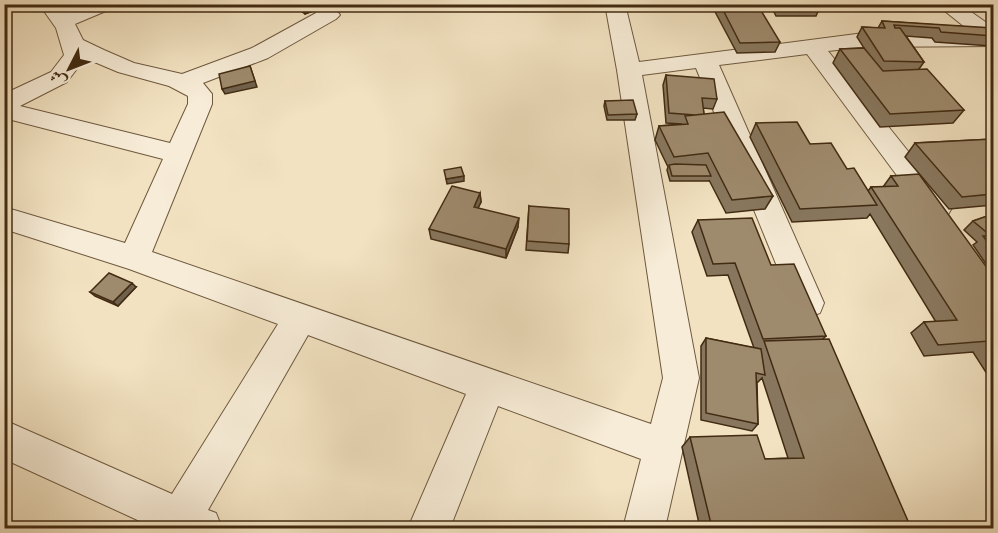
<svg xmlns="http://www.w3.org/2000/svg" width="998" height="533" viewBox="0 0 998 533" font-family="'IM FELL English',Amiri,serif">
	<style>
		.lines { fill: none; stroke-linecap: round; stroke-linejoin: round }
		.minor-casing { stroke: #6e593e; stroke-width: 2 }
		.minor { fill: #f7ecd7; fill-rule: evenodd }
		.wall { fill: #88775e; stroke: #422b12; stroke-width: 1.5 }
		.shaded-wall { fill: #6f614c; stroke: #422b12; stroke-width: 1.5 }
		.building { fill: #9e8a6d; stroke: #422b12; stroke-width: 1.5 }
	</style>
	<rect width="100%" height="100%" fill="#f2e2c1"/>
	<filter id="stains"><feTurbulence type="fractalNoise" baseFrequency=".00333" numOctaves="4"/><feColorMatrix values="0 0 0 0 .2 0 0 0 0 .09 0 0 0 0 .02 0 0 0 .5 -.17"/></filter>
	<radialGradient id="worn" r=".72"><stop offset=".6" stop-color="#630" stop-opacity="0"/><stop offset="1" stop-color="#630" stop-opacity=".3"/></radialGradient>
	<g class="lines">
		<g class="minor-casing">
			<path id="minor" d="M39 4H61L67 12 87 4H116L113 8 75 24 83 40 104 50 134 63 182 74 252 48 316 13 309 4H331L340 15 336 19 268 58 203 83 212 94V104L152 252 651 424 663 378 617 70 605 4H625L639 62 864 33 971 32 936 4H960L994 28V46L864 47 828 51 947 200 952 208 947 216 937 219 927 216 807 54 719 65 824 303 820 313 808 317 796 313 792 303 696 68 642 75 699 378 665 528H623L641 459 498 406 450 528H408L466 394 308 335 208 510 216 513 222 528H155L4 459V420L172 494 278 324 129 269 4 229V207L125 243 163 159 4 118V94L51 72 64 55 56 28ZM85 58 118 72 169 86 188 96V104L170 143 20 106 67 82Z"/>
		</g>
		<use href="#minor" class="minor"/>
	</g>
	<path class="wall" d="M293 4H317L318 9 305 14 294 6Z
		M714 4H720L780 42 775 52 737 53 713 8Z
		M770 4H819L820 7 816 16H776Z
		M882 21 993 29V43L991 46 935 42 932 38 906 36 924 62 919 69 964 110 953 123 880 127 833 63 840 49 864 48 857 37 862 27 878 28Z
		M666 75 717 99 713 109 703 108 704 114 773 196 765 209 726 213 709 180V181H670L667 170 668 167 655 140 659 126 682 124 666 123 663 85Z
		M605 101 637 114 635 120H607L604 106Z
		M756 123 810 144 847 169 868 191 871 187H883L891 176 993 276V373L987 374 973 352 924 356 911 333 924 322H936L870 214 867 218 792 222 750 137Z
		M993 139V205L949 209 905 157 915 143Z
		M480 193 481 202 478 208 518 227 506 258 431 239 429 229Z
		M529 206 569 244 568 253 526 250Z
		M993 214V274L973 245 977 242 964 230 973 221Z
		M698 220 771 265 826 336 823 339 911 528H700L682 447 690 437 765 459 788 458 762 378 758 382H757L758 424 752 431 701 420V346L706 338 754 348 728 275 707 276 692 232Z
		M136 287 118 306 95 296 90 292Z"/>
	<path class="shaded-wall" d="M187 4H197L188 8Z
		M314 4H317L318 9 305 14 303 9Z
		M4 33 11 44 4 46Z
		M250 66 257 87 225 94 222 89Z
		M464 176V181L447 184 446 179Z
		M480 193 481 202 474 216V207Z
		M519 218 518 227 506 258V249Z
		M132 283 136 287 118 306 113 302Z"/>
	<path class="building" d="M297 4H314L303 9Z
		M720 4H757L780 42 740 43Z
		M779 4H819L820 7 780 6Z
		M882 21 993 28V36L941 32 939 28 894 25 895 28H900L924 62 884 61 862 27 885 28Z
		M864 48 883 71 927 69 964 110 890 114 840 49Z
		M250 66 255 81 222 89 219 74Z
		M666 75 714 79 717 99 702 98 704 114 695 115 669 113Z
		M633 100 637 114 608 115 605 101Z
		M724 112 773 196 732 200 708 153 674 157 659 126 688 124 685 116Z
		M797 122 810 144 831 143 847 169 854 168 877 205 800 209 756 123Z
		M993 139V194L962 197 915 143Z
		M675 164 706 165 711 176H672L669 165Z
		M461 167 464 176 446 179 444 170Z
		M919 174 993 276V348L989 341 938 345 924 322 957 320 871 187 898 186 891 176Z
		M452 186 480 193 474 207 519 218 506 249 429 229Z
		M529 206 569 209V244L527 241Z
		M993 214V250L983 236H991L973 221Z
		M752 218 771 265 794 264 826 336 763 339 735 263 713 264 698 220Z
		M109 273 132 283 113 302 90 292Z
		M706 338 761 349 765 375 756 373 758 424 706 413Z
		M829 339 911 528H712L690 437 757 435 765 459 804 458 764 341Z"/>
	<rect width="998" height="533" fill="none" stroke="#f2e2c1" stroke-width="24"/>
	<rect x="6" y="6" width="986" height="521" fill="none" stroke="#422b12" stroke-width="3"/>
	<rect x="12" y="12" width="974" height="509" fill="none" stroke="#422b12" stroke-width="1.5"/>
	<g transform="translate(69 69) rotate(228)" stroke="#f7ecd7" stroke-width="4.5" paint-order="stroke">
	<path d="M0-4.5L10 22L0 15L-10 22Z" fill="#422b12"/>
	<text y="-9" font-size="16" font-weight="bold" text-anchor="middle" fill="#422b12">ش</text>
	</g>
	<rect width="100%" height="100%" filter="url(#stains)"/>
	<rect width="100%" height="100%" fill="url(#worn)"/>
</svg>
